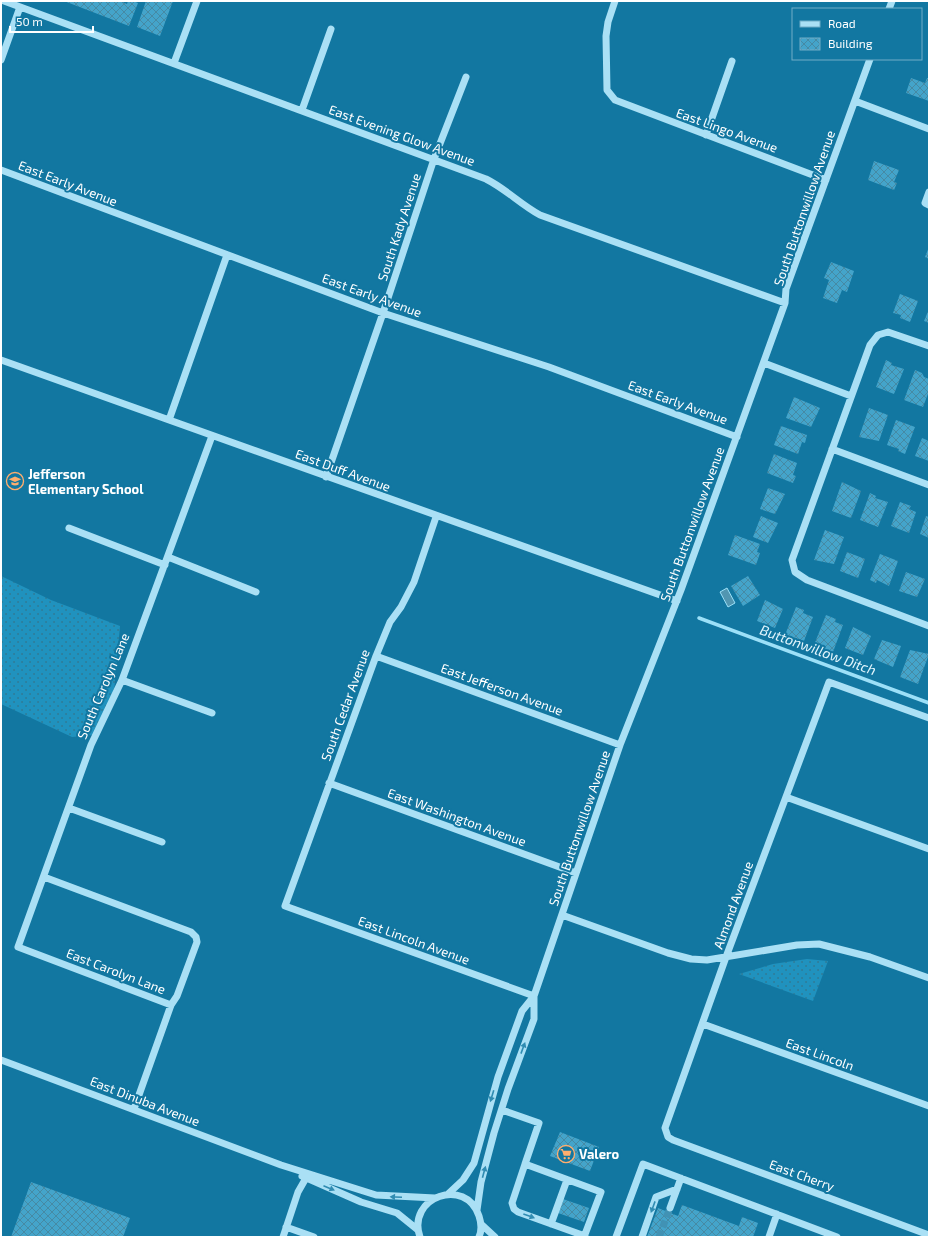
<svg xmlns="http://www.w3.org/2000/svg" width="930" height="1238" viewBox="0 0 930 1238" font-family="'Exo 2',sans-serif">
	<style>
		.grass { fill: url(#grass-dots) }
		.water { fill: url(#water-ripples); stroke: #9ce0f8 }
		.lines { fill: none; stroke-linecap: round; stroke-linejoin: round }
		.stream { stroke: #9ce0f8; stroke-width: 3.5 }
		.building { fill: url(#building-cross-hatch) }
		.minor-tunnel { stroke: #4192b4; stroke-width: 7; stroke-dasharray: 7 3.5; stroke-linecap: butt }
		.minor { stroke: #aae0f5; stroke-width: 7 }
		.oneway { fill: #308cb2 }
		.labels { text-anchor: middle; stroke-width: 4; stroke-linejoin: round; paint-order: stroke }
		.street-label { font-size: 13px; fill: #fff; stroke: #1277a1 }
		.poi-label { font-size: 13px; font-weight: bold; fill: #fff; stroke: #1277a1; text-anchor: start }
		.water-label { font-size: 14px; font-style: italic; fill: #e2f6fd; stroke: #1277a1 }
	</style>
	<defs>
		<pattern id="grass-dots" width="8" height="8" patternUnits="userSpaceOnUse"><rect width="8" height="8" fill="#2092be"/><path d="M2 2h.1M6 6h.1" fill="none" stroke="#2f7a96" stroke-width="1.8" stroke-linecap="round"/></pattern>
		<pattern id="water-ripples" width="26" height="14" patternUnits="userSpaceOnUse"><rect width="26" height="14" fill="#5296b1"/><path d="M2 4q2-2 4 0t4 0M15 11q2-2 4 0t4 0" fill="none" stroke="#507c8e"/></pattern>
		<pattern id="building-cross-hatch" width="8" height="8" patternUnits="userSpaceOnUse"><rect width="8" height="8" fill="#44a4ca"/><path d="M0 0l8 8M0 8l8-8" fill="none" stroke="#468aa4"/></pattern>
	</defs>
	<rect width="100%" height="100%" fill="#1277a1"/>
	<path class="grass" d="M1 576 51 600 120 626 113 703 93 735 72 737 1 704Z
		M807 959 828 961 813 1001 739 974 773 964Z"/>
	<path class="water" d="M727 588 735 603 728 607 720 592Z"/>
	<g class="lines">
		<path class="stream" d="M699 618 929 703"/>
	</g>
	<path class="building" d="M64 1H120L127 4 128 1H133L138 3 129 26Z
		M146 1H173L160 36 137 27Z
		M911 78 925 83 927 78H929V101L906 93Z
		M874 161 899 170 894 182 897 183 894 190 868 180Z
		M929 247V259L925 257Z
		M831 262 854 271 847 292 842 290 837 303 823 298 829 280 824 278Z
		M900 294 918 301 910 322 900 318 901 315 893 313Z
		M929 309V323L924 321Z
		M886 360 892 363 891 365 904 369 894 394 876 387Z
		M915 370 922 373 924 377 929 379V391L923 407 904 400Z
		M794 397 820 408 811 427 786 418Z
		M869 408 888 415 879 441 859 437Z
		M896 420 915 427 905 454 898 451 899 449 887 445Z
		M781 426 807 435 805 443 802 442 798 454 774 445Z
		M922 438 929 441V461L915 456Z
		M774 454 797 463 793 475 796 476 793 483 767 473Z
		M842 482 861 491 851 518 832 511Z
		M768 488 785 494 775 514 760 509Z
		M870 493 876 496 875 498 888 502 878 527 860 520Z
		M900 502 911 506 909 509 916 512 909 533 891 526Z
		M761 516 778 523 768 543 753 537Z
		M926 516 929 517V538L920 534Z
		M825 530 844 537 834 564 814 560Z
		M735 535 760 544 757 552 760 553 756 565 728 555Z
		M847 552 865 559 858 578 840 571Z
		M880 554 898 561 889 586 877 580 876 583 870 580Z
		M906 572 925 579 917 597 899 591Z
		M748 576 760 595 743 606 731 586Z
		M765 600 783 609 775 628 757 621Z
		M796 607 804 610 803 613 813 617 804 641 785 635Z
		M826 615 836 619 835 622 843 625 833 652 814 645Z
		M853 627 871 636 863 655 845 648Z
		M882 640 901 646 893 667 874 659Z
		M910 650 929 654 918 684 900 677Z
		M560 1132 599 1147 590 1171 550 1156Z
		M31 1182 130 1218 123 1237H11Z
		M563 1199 589 1208 584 1222 558 1213Z
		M682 1205 739 1226 742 1217 758 1223 753 1237H647L658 1208 678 1216Z"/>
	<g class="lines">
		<path class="minor-tunnel" d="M659 1237 670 1208"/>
		<path class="minor" d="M4 1 486 179C506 189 520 204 540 215L785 303
			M615 1 608 22 606 36 607 90 615 100 826 180
			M889 9 892 1
			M1 60 20 7
			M174 63 197 1
			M855 101 929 129
			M302 110 331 29
			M706 135 732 61
			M1 170 383 313 549 367 737 437
			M929 192 925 203 929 205
			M929 346 888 332 878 335 870 345 792 560 795 572 807 580 929 626
			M1 360 677 601
			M764 363 851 396
			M169 420 227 255
			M832 449 929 485
			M326 477 383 313 434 159 466 77
			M436 517 414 582 401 607 390 622 376 656 285 906 534 996
			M69 528 165 565
			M168 557 256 592
			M376 656 620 745
			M122 680 212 713
			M929 718 829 682 726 957 665 1128 668 1137 673 1140 929 1235
			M329 783 576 873
			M786 797 929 849
			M69 808 162 842
			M44 877 191 932 196 937 197 942 177 996 171 1005
			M562 915 668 953 691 959 707 960 797 945 819 944 870 957 929 978
			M703 1024 929 1106
			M1 1060 281 1165 376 1195 435 1198
			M134 1109 171 1005 18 947 91 745 122 680 212 436
			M502 1110 539 1123 525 1164 601 1192 584 1237
			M525 1164 512 1203 514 1209 518 1212 585 1236
			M302 1176 361 1202 397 1213 418 1230
			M448 1194 463 1180 474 1163 498 1077 522 1011 534 996 620 745 681 590 785 303 786 289 870 59
			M670 1208 681 1178
			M477 1210 481 1182 494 1133 508 1089 534 1019V996
			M481 1224 495 1237
			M551 1224 567 1180
			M286 1227 314 1237
			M283 1237 298 1192 306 1178
			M420 1237C406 1197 466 1176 479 1216 481 1222 482 1230 479 1237
			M616 1237 643 1164 837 1237
			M642 1237 656 1197 677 1189
			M769 1237 777 1214"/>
	</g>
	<defs><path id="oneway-solid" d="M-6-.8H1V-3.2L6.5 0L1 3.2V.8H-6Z"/></defs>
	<g class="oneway">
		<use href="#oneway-solid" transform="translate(523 1048) rotate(-70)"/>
		<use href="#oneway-solid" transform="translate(492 1096) rotate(107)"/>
		<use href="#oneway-solid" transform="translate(484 1172) rotate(-75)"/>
		<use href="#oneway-solid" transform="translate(329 1188) rotate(23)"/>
		<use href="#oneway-solid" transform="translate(396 1197) rotate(-177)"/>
		<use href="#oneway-solid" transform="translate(653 1207) rotate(110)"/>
		<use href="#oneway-solid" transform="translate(529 1216) rotate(20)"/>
	</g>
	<defs>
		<g id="school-ring" transform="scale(0.9)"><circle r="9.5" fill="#1277a1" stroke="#ffae6e" stroke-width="1.5"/><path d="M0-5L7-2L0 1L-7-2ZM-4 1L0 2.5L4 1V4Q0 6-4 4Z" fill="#ffae6e"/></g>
		<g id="supermarket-ring" transform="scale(0.9)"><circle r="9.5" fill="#1277a1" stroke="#ffae6e" stroke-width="1.5"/><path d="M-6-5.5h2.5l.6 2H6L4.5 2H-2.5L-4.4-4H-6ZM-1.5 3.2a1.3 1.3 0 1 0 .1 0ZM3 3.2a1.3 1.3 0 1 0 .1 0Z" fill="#ffae6e"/></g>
	</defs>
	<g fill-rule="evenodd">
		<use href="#school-ring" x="15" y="481"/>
		<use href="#supermarket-ring" x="566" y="1154"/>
	</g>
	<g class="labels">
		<g class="street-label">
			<text transform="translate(727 130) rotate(20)" y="5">East Lingo Avenue</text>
			<text transform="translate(402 135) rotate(20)" y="5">East Evening Glow Avenue</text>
			<text transform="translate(68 183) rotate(21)" y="5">East Early Avenue</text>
			<text transform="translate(804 208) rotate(-71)" y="5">South Buttonwillow Avenue</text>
			<text transform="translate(399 227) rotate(-72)" y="5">South Kady Avenue</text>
			<text transform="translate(372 295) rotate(20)" y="5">East Early Avenue</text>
			<text transform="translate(678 402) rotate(20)" y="5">East Early Avenue</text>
			<text transform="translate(343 470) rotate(20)" y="5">East Duff Avenue</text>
			<text transform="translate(692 524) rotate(-70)" y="5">South Buttonwillow Avenue</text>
			<text transform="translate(103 686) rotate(-67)" y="5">South Carolyn Lane</text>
			<text transform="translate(502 689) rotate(20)" y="5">East Jefferson Avenue</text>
			<text transform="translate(345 705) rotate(-70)" y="5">South Cedar Avenue</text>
			<text transform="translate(457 817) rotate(20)" y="5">East Washington Avenue</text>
			<text transform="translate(579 828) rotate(-71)" y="5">South Buttonwillow Avenue</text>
			<text transform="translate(733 905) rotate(-70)" y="5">Almond Avenue</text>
			<text transform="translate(414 940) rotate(20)" y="5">East Lincoln Avenue</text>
			<text transform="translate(116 971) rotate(21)" y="5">East Carolyn Lane</text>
			<text transform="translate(820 1054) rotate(20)" y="5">East Lincoln</text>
			<text transform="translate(145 1101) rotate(21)" y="5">East Dinuba Avenue</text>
			<text transform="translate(802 1175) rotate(20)" y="5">East Cherry</text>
		</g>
		<g class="poi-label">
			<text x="28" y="479">Jefferson<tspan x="28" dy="15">Elementary School</tspan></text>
			<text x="579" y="1159">Valero</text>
		</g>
		<g class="water-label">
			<text transform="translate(818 650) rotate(20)" y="5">Buttonwillow Ditch</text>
		</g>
	</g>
	<rect width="930" height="1238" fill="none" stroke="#ffffff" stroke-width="4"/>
	<rect x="792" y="8" width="130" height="52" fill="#1277a1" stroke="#71adc7"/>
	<rect x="800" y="21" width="20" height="6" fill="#aae0f5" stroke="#71adc7"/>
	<text x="828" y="28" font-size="12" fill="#ffffff">Road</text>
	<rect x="800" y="38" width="20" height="12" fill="url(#building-cross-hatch)" stroke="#71adc7"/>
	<text x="828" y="48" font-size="12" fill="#ffffff">Building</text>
	<path d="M10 26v6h83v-6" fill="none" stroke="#ffffff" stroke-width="2"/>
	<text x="16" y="26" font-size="12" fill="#ffffff" stroke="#1277a1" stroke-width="3" paint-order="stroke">50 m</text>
</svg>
